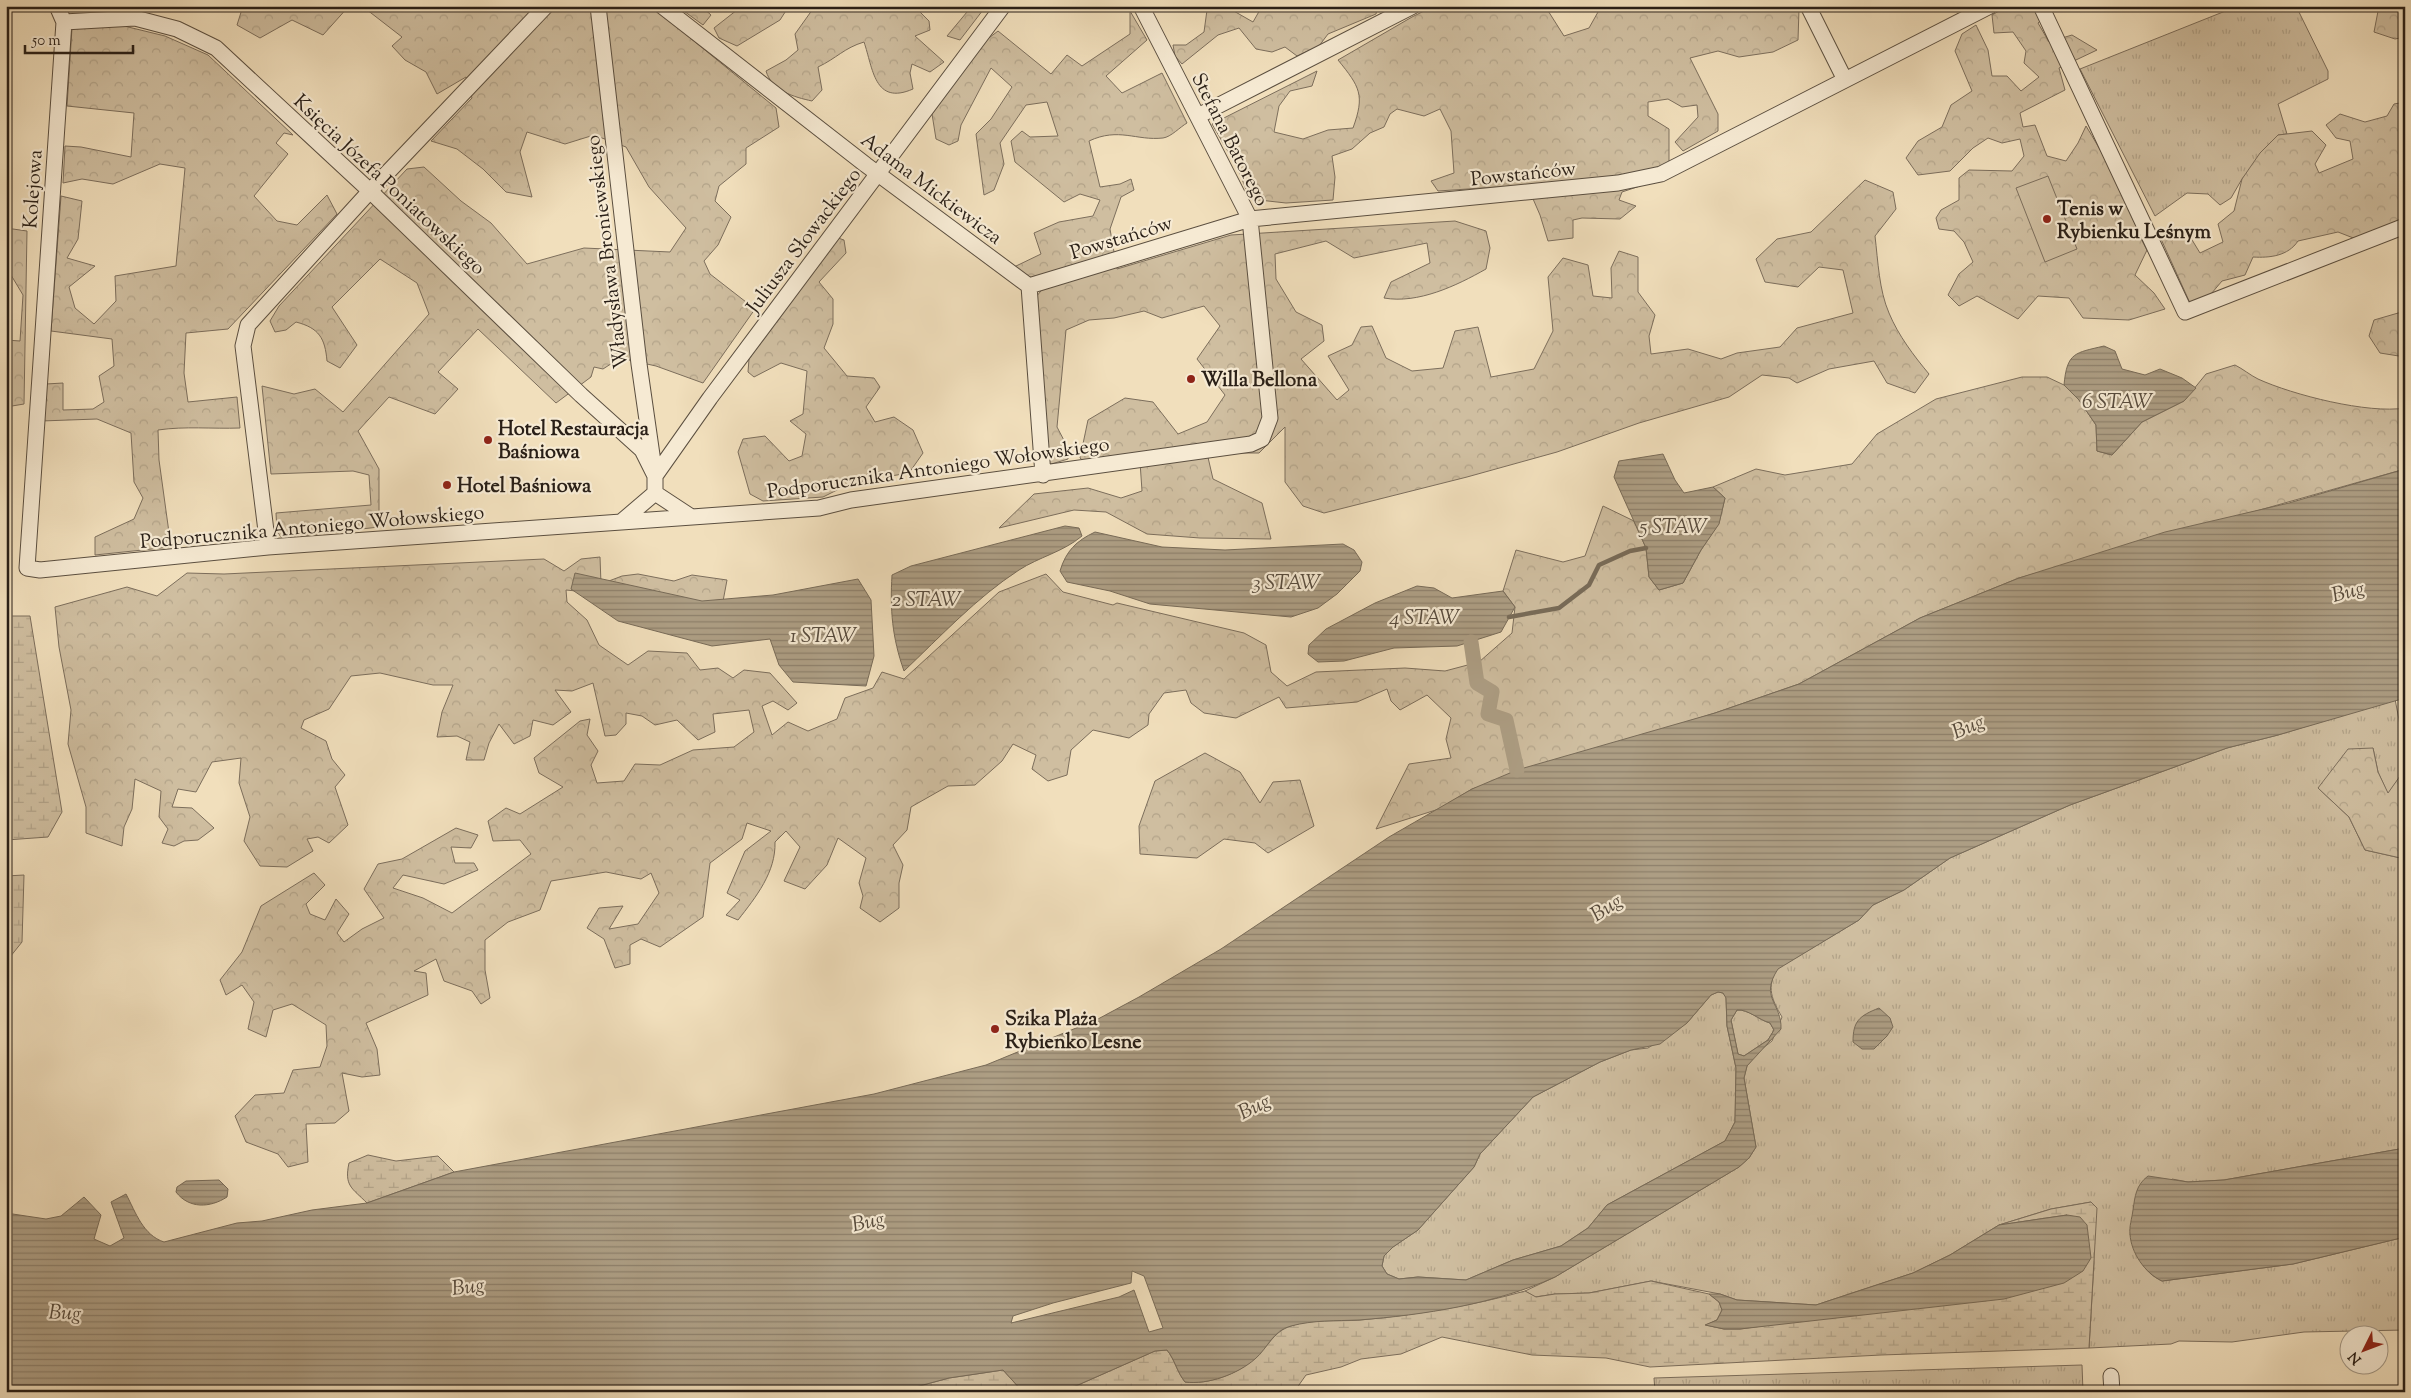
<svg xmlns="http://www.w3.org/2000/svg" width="2411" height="1398" viewBox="0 0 2411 1398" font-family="'Sorts Mill Goudy',serif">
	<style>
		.grass { fill: url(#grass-tufts); stroke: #7c6e5c }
		.forest { fill: url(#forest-crowns); stroke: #7c6e5c }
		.wetland { fill: url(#wetland-marsh); stroke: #7c6e5c }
		.pitch { fill: #cfbea0; stroke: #7c6e5c }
		.water { fill: url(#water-rules); stroke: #786b58; fill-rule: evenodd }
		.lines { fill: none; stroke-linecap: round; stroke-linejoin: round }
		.stream { stroke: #786b58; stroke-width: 4.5 }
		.canal { stroke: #ad9e84; stroke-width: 15 }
		.minor-casing { stroke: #5b4f40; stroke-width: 17 }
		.minor { stroke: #f6ead3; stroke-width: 15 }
		.poi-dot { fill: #8f2418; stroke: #f6ead3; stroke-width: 2 }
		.labels { text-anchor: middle; stroke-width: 4.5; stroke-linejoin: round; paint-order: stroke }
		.street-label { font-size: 20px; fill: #291f17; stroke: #f6ead3 }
		.poi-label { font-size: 20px; font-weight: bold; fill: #291f17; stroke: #f6ead3; text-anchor: start }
		.water-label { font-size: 21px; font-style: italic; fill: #574b3d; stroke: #f6ead3 }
	</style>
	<defs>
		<pattern id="grass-tufts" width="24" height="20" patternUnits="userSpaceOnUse" patternTransform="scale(1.25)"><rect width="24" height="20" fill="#cfbea0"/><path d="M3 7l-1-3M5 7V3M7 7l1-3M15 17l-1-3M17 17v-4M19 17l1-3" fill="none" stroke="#b2a389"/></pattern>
		<pattern id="forest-crowns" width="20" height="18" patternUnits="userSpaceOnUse" patternTransform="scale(1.25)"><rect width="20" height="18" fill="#cfbea0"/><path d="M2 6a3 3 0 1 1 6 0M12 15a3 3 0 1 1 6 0" fill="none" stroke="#b2a389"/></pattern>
		<pattern id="wetland-marsh" width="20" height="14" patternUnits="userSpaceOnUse" patternTransform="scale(1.25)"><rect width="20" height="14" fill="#cfbea0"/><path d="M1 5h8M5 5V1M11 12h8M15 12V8" fill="none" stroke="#b2a389"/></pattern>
		<pattern id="water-rules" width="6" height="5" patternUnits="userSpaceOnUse" patternTransform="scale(1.25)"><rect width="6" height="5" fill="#ad9e84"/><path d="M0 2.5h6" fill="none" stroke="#8d806b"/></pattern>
	</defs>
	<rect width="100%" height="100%" fill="#f1dfbc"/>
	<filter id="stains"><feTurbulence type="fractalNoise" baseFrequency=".004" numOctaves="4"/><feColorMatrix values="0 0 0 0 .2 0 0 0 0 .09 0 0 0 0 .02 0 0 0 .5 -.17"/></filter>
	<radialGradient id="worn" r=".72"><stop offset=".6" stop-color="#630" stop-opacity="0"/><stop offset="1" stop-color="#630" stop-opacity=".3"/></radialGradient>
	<path class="grass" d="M2238 6H2296L2328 71V79L2278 104 2287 134 2278 135 2242 179 2231 198 2220 205 2208 194 2187 193 2155 216 2080 69Z
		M2395 699 2405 751V769L2388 794 2378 772 2373 748 2318 788 2349 817 2365 850 2405 859V1148L2224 1180 2188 1182 2172 1179 2130 1234C2136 1254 2142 1272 2162 1281L2293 1264 2405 1237V1330L2304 1332 2232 1342 2179 1341 2171 1344 2089 1348 2094 1263 2091 1202 2051 1209 1999 1225 1950 1255 1913 1273 1816 1305 1737 1300 1720 1294 1651 1281 1589 1293 1555 1294 1535 1297 1525 1291 1555 1277 1739 1167 1749 1158 1756 1147 1744 1078 1747 1066 1758 1052 1772 1041 1782 1017C1772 1000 1766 987 1777 969L1859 920 1873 905 1904 890 1950 858 2070 805 2227 748 2278 735Z
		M1718 992 1723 993 1726 997 1727 1026 1736 1068 1735 1122 1725 1141 1607 1205 1588 1228 1561 1246 1513 1260 1466 1280 1418 1277 1399 1279 1387 1274 1382 1266 1384 1256 1393 1247 1418 1230 1474 1167 1480 1154 1533 1097 1600 1062 1631 1050 1648 1048 1687 1023 1711 995Z
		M1737 1010C1748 1009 1759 1020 1770 1023L1774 1030 1768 1040 1744 1056 1738 1054 1731 1020Z
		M2082 1365 2083 1392H1655L1654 1378Z"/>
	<path class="forest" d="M243 6H349L323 35 292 20 260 38 237 25Z
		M362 6H651L776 108 779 127 746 148V164L719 186 715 201 731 217 718 245 704 261 710 274 755 309 703 383 656 366 620 358 603 369 594 367 591 377 556 403 478 329 438 372 458 389 435 414 389 397 358 431 379 469V527L282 538 277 532 276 513 371 505 369 475 353 471 271 474 262 386 294 394 315 389 343 412 429 314 417 283 380 259 332 307 357 345 340 368 327 361C325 338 319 328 296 322L286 330 275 332 270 321 279 306 407 169 424 167 461 201 491 223 527 264 584 248 670 252 686 228 649 187 626 147 594 135 565 144 527 132 520 152 532 197 506 192 483 169 457 149 431 141 472 98 466 77 437 94 426 72 405 60 392 46 402 37Z
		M677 6H701L711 15 703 25Z
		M742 6H789L780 20 737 46 719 38 714 28Z
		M815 6H914L929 21 930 30 915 36 944 62 930 72 912 64 910 73 913 89C874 106 873 68 864 42 844 48 837 58 818 67L822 90 812 101C794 97 772 91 766 71L786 60 798 50 795 34Z
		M972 6H986L960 40 947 36Z
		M1212 6H1225L1253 22 1261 8 1260 6H1378L1376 14 1328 34 1319 46 1297 56 1285 47 1272 52 1256 49 1239 28 1218 35 1182 64 1175 56 1173 45H1186L1204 32 1207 10Z
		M1434 6H1545L1564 36 1589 28 1598 12 1595 6H1798L1799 9 1798 40 1773 52 1739 57 1718 51 1690 58 1718 114V131L1683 151 1675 142 1698 117 1697 105 1682 107 1668 99 1648 102V116L1669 129V161L1646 184 1622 192 1619 200 1636 206 1620 219 1582 218 1573 220V238L1548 241 1540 215 1527 185 1438 191 1431 181 1454 173 1451 131 1440 109 1424 116 1397 109 1390 114 1384 127 1370 133 1352 149 1332 156 1335 177 1333 200 1286 203 1250 199 1237 167 1212 124 1317 71 1312 86 1290 91 1279 106 1274 132 1303 139 1328 130 1353 128C1365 95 1360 87 1338 60L1412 17Z
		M2008 6H2057L2038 23 2049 42 2072 35 2097 50 2059 68 2065 90 2020 113 2023 127 2035 125 2047 156 2066 161 2078 143 2086 126C2102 152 2116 178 2128 206 2135 221 2138 235 2147 250L2135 275 2154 293 2165 309 2129 320 2083 318 2069 298 2038 296 2018 319 1977 296 1959 306 1948 295 1959 274 1973 262 1964 242 1954 231 1939 229 1936 218 1941 210 1959 200V178L1969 170 2012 171 2024 156 2020 139 2002 143 1988 138 1973 148 1950 171 1918 175 1906 158 1918 141 1942 127 1951 105 1972 91 1955 51 1962 34 1976 25 1988 50 1992 76H2007L2021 91 2039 77 2024 63 2026 51 2013 32 1994 33 1992 15Z
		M2379 6H2405V37L2395 39 2374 32Z
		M1130 11 1147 40 1106 76 1122 93 1162 73 1187 123C1180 127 1171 137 1163 138 1136 141 1119 127 1089 141L1100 187 1120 184 1131 179 1134 190 1121 197 1110 229 1117 269 1231 235 1455 221 1486 231 1490 248 1486 269C1456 286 1418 304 1384 298L1391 282 1430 263 1427 243 1354 258 1326 241 1275 254 1276 279 1296 312 1322 325 1324 341 1301 359 1337 400 1349 390 1328 356 1352 345 1361 327 1372 326 1386 358 1412 371 1443 368 1455 331 1478 327 1491 377 1534 369 1553 331 1548 277 1563 258 1588 265 1593 296 1612 298 1611 268 1619 251 1638 257V292L1655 315 1649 336 1651 354 1688 349 1721 359 1737 353 1780 347 1797 328 1853 313 1843 270 1819 267 1798 287 1765 282 1756 259 1777 239 1811 232 1865 180 1893 192 1896 209 1875 236C1878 261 1879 290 1889 313 1898 335 1914 356 1929 374L1915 393 1887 383 1874 361 1829 369 1797 383 1789 378 1762 375 1729 397 1639 423 1557 452 1467 477 1324 513 1303 506 1285 482V427L1259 453H1207L1213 479 1262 503 1271 539 1200 538 1147 534 1106 512 1074 510 999 528 1034 494 1088 488 1121 498 1142 491 1140 462 1089 466 1080 458 1088 420 1125 398 1153 402 1178 434 1207 422 1225 395 1197 359 1220 326 1204 306 1162 318 1144 311 1114 318 1089 320 1066 330 1057 427 1068 448V459L1048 465 1036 297 1045 286 1014 267 1041 254 1034 233 1059 222 1093 216 1100 200 1080 194 1064 202 1015 162 1011 141 1022 131 1030 137 1058 136 1047 102 1026 105 1000 143 1004 164 994 190 984 195 976 134 991 119 1012 87 991 68 961 125 958 141 949 145 936 139 932 114 985 41 998 31 1051 74 1067 55 1082 66 1130 34Z
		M120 25 165 36 208 55 293 135 284 133 276 143 288 154 254 196 277 221 297 225 327 195 337 214 228 329 186 333 184 373 188 402 237 397 240 428C212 429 185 426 158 430L159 460 171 547 95 555V537L134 519 143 498 134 482 131 433 97 419 41 421 46 384 63 383V410L93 409 104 402 99 376 114 366 112 339 51 331 61 196 82 201 78 239 67 258 95 266 69 287 75 308 94 324 116 301 115 276 176 266 185 168 160 164 113 184 82 179 63 183 65 146 81 147 131 157 134 113 67 106 72 28Z
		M2405 102V226L2361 241 2338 232 2298 241C2288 256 2270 258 2253 257L2245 275 2222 281 2211 294 2190 303 2161 239 2175 229 2186 230 2200 253 2223 242 2218 224 2234 211 2242 179 2260 153 2278 135 2312 131 2326 145 2315 164 2319 173 2353 159 2350 141 2336 138 2326 125 2340 114 2365 122 2387 116 2394 104Z
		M6 228 27 231 24 404 6 407V340L20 341 23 295 11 275 6 274Z
		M835 237 844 240 846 253 819 282 833 299V324L824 348 847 376 874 378 880 387 866 407 875 422 894 417 913 430 923 453 909 473 891 476 871 469 862 482 843 487 823 497 763 501 750 494 738 452 743 439 765 436 789 461 802 456 806 434 790 421 803 414 807 371 781 363 754 377 748 372 749 359Z
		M2405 311V357L2380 353 2369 336 2374 320Z
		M2235 365C2243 369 2250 375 2258 379 2293 395 2368 414 2405 408V469L2019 578 1920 618 1799 684 1715 713 1472 789 1439 809 1376 829 1409 764 1451 758 1446 739 1451 718 1427 695 1400 710 1391 701 1387 689 1357 702 1286 708 1279 697 1236 718 1204 713 1191 703 1186 690 1164 693 1149 714 1148 725 1129 738 1093 730 1071 750 1067 775 1048 781 1032 769 1036 755 1013 744 1002 761 975 785 948 786 911 807 907 830 893 845 903 865 899 883V908L880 922 860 908 863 896 859 883 866 858 838 838 827 865 805 889 784 881 800 847 786 831 775 842C776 872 756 897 738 920L726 915 740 900 727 893 745 851 771 831 747 823 742 839 710 863 703 917 660 947 641 939 630 945V964L615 968 604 939 587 928 599 908 623 906 609 929 638 924 659 893 651 873 641 879 606 872 551 881 540 910 508 922 485 940V970L490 998 481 1004 472 991 444 981 436 959 414 971 426 973 428 995 366 1023 377 1049 380 1075 362 1077 342 1073 349 1111 335 1123 306 1124 308 1162 288 1167 278 1154 246 1142 235 1116 255 1095 284 1093 293 1070 320 1067 327 1046 326 1025 292 1004 273 1010 266 1037 248 1029 254 1002 242 985 226 995 220 980 242 952 261 906 314 873 325 885 306 904 310 914 325 920 336 899 349 914 337 933 344 942 362 929 384 918 364 889 378 864 402 859 456 828 478 835 471 848 451 847 455 863H474L478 870 444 884 403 875 393 888 423 898 452 913 531 854 520 840 493 841 488 821 506 808 520 814 563 787 539 773 534 758 580 721 590 719 587 735 598 751 591 765 597 783 624 781 635 764 660 765 693 750 734 747 754 732 749 710 713 714 715 732 698 740 677 720 655 725 642 716 626 713V724L616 735 605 736 593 683 572 691 555 690 571 712 553 725 533 720 530 736 514 744 499 724 489 743 484 760H466L470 742 457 736 437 737 442 712 453 685H433L380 673 351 676 329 709 304 720 301 728 326 741 332 759 345 775 335 787 348 825 329 843 318 837 307 839 313 851 287 867 260 866 244 841 250 817 239 783 241 758 212 762 196 792 178 789 172 807 192 808 214 828 198 840 184 841 174 846 162 843 168 829 159 817 161 791 135 779 132 809 124 827 122 846 86 833V807L68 744 71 710 59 647 55 607 127 587 157 596 187 573 224 574 544 559 564 571 581 559 600 557 601 584 622 576 638 574 674 581 692 575 727 580 721 612 617 595 566 590 567 602 587 620 599 645 628 665 648 651 687 653 700 670 718 668 733 678 744 670 770 673 797 703 788 710 773 701 762 706 772 735 788 722 808 731 837 719 845 698 873 688 882 672 904 679 999 592 1046 574 1063 592 1113 605 1117 603 1244 633 1266 645 1271 672 1287 686 1316 672 1405 668 1445 671 1479 662 1512 633 1515 607 1503 591 1516 550 1563 562 1585 556 1603 506 1634 521 1646 548 1649 577 1659 590 1683 583 1701 550 1719 523 1725 498 1713 487 1756 469 1785 475 1852 464 1877 434 1936 399 2022 377H2047L2064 385 2079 400 2096 425 2097 451 2112 455 2142 422 2184 401 2206 374Z
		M2373 748 2378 772 2388 793 2405 769V859L2365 850 2349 817 2318 788 2348 749Z
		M1205 753 1240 772 1260 803 1273 782 1300 780 1314 826 1268 853 1255 843 1224 839 1197 858 1140 854 1139 826 1155 781Z"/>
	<path class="wetland" d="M6 616H30L62 812 48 837 6 840Z
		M24 875 22 942 6 962V876Z
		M368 1155 396 1161 438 1156 454 1172 367 1203C352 1188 344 1186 349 1163Z
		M2091 1202 2097 1208 2089 1348 1881 1355 1650 1367 1606 1358 1532 1355 1442 1337 1401 1354 1361 1359 1341 1367 1306 1375 1294 1392H1055L1078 1385 1155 1351 1167 1350C1175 1360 1177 1372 1185 1382 1208 1385 1238 1374 1255 1358 1267 1348 1273 1333 1288 1327 1310 1318 1337 1322 1360 1320 1415 1315 1472 1306 1525 1291L1536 1297 1555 1294 1589 1293 1651 1281 1709 1294 1719 1302 1722 1310 1717 1320 1706 1325 1724 1329H1740L1792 1322 2067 1215 1999 1225 2051 1209Z
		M1003 1370 1023 1392H897L949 1378Z"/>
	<path class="pitch" d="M2048 176 2077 249 2045 262 2016 188Z"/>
	<path class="water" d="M2104 346 2115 351 2122 369 2145 375 2160 369 2182 378 2196 388 2184 401 2142 422 2112 455 2097 451 2096 425 2079 400 2064 385C2067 352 2075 353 2104 346Z
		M1663 454 1675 480 1684 493 1713 487 1725 498 1719 524 1701 550 1683 583 1659 590 1649 577 1646 548 1614 477 1619 461Z
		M2405 469V698L2278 735 2227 748 2070 805 1950 858 1904 890 1873 905 1859 920 1778 969C1759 998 1782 1003 1781 1029L1747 1066 1744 1078 1756 1147 1749 1158 1739 1167 1555 1277C1496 1304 1423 1315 1359 1320 1336 1321 1313 1320 1291 1326 1273 1330 1268 1348 1255 1359 1238 1374 1208 1385 1185 1382 1177 1372 1175 1360 1167 1350L1155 1351 1078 1385 1055 1392H1023L1003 1370 949 1378 897 1392H6V1213L46 1219 61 1216 84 1197 101 1215 94 1239 110 1246 124 1238 111 1202 126 1194C136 1213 143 1235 164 1242L237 1223 262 1221 312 1210 367 1203 454 1172 874 1094 986 1065 1098 1019 1139 997 1221 949 1389 837 1472 789 1517 770 1715 713 1799 684 1920 618 2019 578 2165 532 2289 503ZM1718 992 1723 993 1726 998 1727 1026 1736 1068 1735 1122 1725 1141 1607 1205 1588 1228 1561 1246 1513 1260 1466 1280 1418 1277 1399 1279 1387 1274 1382 1266 1384 1256 1393 1247 1418 1230 1474 1167 1480 1154 1533 1097 1600 1062 1631 1050 1660 1044 1687 1023 1711 995ZM1737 1010C1748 1009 1759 1020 1770 1023L1774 1030 1768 1040 1744 1056 1738 1054 1731 1020ZM1132 1271 1144 1276 1163 1328 1149 1332 1134 1290 1119 1297 1011 1323 1013 1316 1053 1303 1131 1283Z
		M1065 526 1079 528 1082 536C1063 552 1039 557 1019 570 976 598 941 636 904 671 892 637 890 610 892 575L911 566Z
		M1095 532 1162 547 1225 550 1343 544 1354 550 1362 562 1360 571 1337 594 1318 608 1291 617 1150 604 1110 591 1067 582 1060 571C1066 551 1076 541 1095 532Z
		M575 573 702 601 773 595 858 579 871 600 874 656 866 686 793 682 779 665 770 639 712 646 618 621 571 589Z
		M1417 586 1434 588 1452 598 1503 591 1515 607 1501 632 1457 646 1394 648 1344 661 1318 662 1308 654 1309 645 1326 629 1375 603Z
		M1879 1008 1890 1018 1893 1027 1887 1036 1874 1049H1862L1853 1042C1853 1021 1859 1016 1879 1008Z
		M2405 1148V1237L2293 1264 2162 1281C2145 1273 2131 1253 2130 1234 2129 1227 2132 1218 2133 1210 2135 1196 2136 1185 2148 1176L2188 1182 2224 1180Z
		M219 1180 228 1189 227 1197C210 1208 189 1209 176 1192L177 1187 186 1181Z
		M2067 1215 2080 1217 2087 1225 2091 1258 2083 1271 2064 1283 2004 1299 1740 1329H1724L1705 1325 1717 1320 1722 1310 1719 1302 1709 1294H1720L1737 1300 1816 1305 1913 1273 1950 1255 1999 1225Z"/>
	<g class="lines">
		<path class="stream" d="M1509 617 1559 608 1589 585 1599 565 1630 551 1646 548"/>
		<path class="canal" d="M1471 642 1477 683 1492 692 1488 714 1506 720 1517 770"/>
		<g class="minor-casing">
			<path id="minor" d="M57 6 64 22 27 568 40 570 268 547 819 508 851 500 1251 444 1262 439 1270 418 1250 219 1141 6
				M598 6 639 364 655 476V493L690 516
				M662 6 866 165 1029 286 1043 475
				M1808 6 1845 80
				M2041 6 2185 312 2405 226
				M64 22 135 18 177 29 216 48 370 191 581 395 642 450 655 476
				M1198 116 1413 6
				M1029 286 1250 219 1618 183 1661 174 1990 6
				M655 476 710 398 1003 6
				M621 522 655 493
				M268 547 243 346 248 325 370 191 546 6
				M2111 1376 2112 1392"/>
		</g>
		<use href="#minor" class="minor"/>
	</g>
	<g class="poi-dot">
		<circle cx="2047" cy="219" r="5"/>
		<circle cx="1191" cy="379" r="5"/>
		<circle cx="488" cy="440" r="5"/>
		<circle cx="447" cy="485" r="5"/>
		<circle cx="995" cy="1029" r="5"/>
	</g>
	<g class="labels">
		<g class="street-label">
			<text transform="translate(1231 139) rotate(63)" y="7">Stefana Batorego</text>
			<text transform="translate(1523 173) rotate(-6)" y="7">Powstańców</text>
			<text transform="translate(390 184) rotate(43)" y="7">Księcia Józefa Poniatowskiego</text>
			<text transform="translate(932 188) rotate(37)" y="7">Adama Mickiewicza</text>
			<text transform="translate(32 189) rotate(-86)" y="7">Kolejowa</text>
			<text transform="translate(1121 237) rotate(-17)" y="7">Powstańców</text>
			<text transform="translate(803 240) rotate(-53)" y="7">Juliusza Słowackiego</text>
			<text transform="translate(606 252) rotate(-97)" y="7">Władysława Broniewskiego</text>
			<text transform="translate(938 467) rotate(-8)" y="7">Podporucznika Antoniego Wołowskiego</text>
			<text transform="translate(312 526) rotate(-5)" y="7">Podporucznika Antoniego Wołowskiego</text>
		</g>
		<g class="poi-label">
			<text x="2057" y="215">Tenis w<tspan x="2057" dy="23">Rybienku Leśnym</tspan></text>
			<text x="1201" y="386">Willa Bellona</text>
			<text x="498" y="435">Hotel Restauracja<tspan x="498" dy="23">Baśniowa</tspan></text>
			<text x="457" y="492">Hotel Baśniowa</text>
			<text x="1005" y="1025">Szika Plaża<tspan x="1005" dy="23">Rybienko Lesne</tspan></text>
		</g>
		<g class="water-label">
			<text x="2118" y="408">6 STAW</text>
			<text x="1674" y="533">5 STAW</text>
			<text x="1287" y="589">3 STAW</text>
			<text transform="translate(2348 591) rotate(-15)" y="7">Bug</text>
			<text x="927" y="606">2 STAW</text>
			<text x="1425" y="624">4 STAW</text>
			<text x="824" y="642">1 STAW</text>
			<text transform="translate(1968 726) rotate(-23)" y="7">Bug</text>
			<text transform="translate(1606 907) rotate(-34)" y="7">Bug</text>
			<text transform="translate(1254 1106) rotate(-27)" y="7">Bug</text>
			<text transform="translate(868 1221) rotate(-13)" y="7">Bug</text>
			<text transform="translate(468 1286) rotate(-7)" y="7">Bug</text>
			<text transform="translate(65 1312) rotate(3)" y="7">Bug</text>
		</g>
	</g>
	<rect width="2411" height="1398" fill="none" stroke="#f1dfbc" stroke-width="25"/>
	<rect x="8" y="8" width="2396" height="1383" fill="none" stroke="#291f17" stroke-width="2.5"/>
	<rect x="12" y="12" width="2386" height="1373" fill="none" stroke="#291f17"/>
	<g transform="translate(2364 1350) rotate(228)"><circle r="24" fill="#f6ead3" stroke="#a49988"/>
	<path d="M0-4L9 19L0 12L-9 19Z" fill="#8f2418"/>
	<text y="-8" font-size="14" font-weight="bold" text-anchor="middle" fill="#291f17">N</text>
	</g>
	<path d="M25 45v8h108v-8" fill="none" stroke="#291f17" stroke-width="2.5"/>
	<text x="32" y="45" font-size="15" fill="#291f17" stroke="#f6ead3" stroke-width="4" paint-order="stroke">50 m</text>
	<rect width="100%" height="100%" filter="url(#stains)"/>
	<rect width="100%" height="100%" fill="url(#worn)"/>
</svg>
